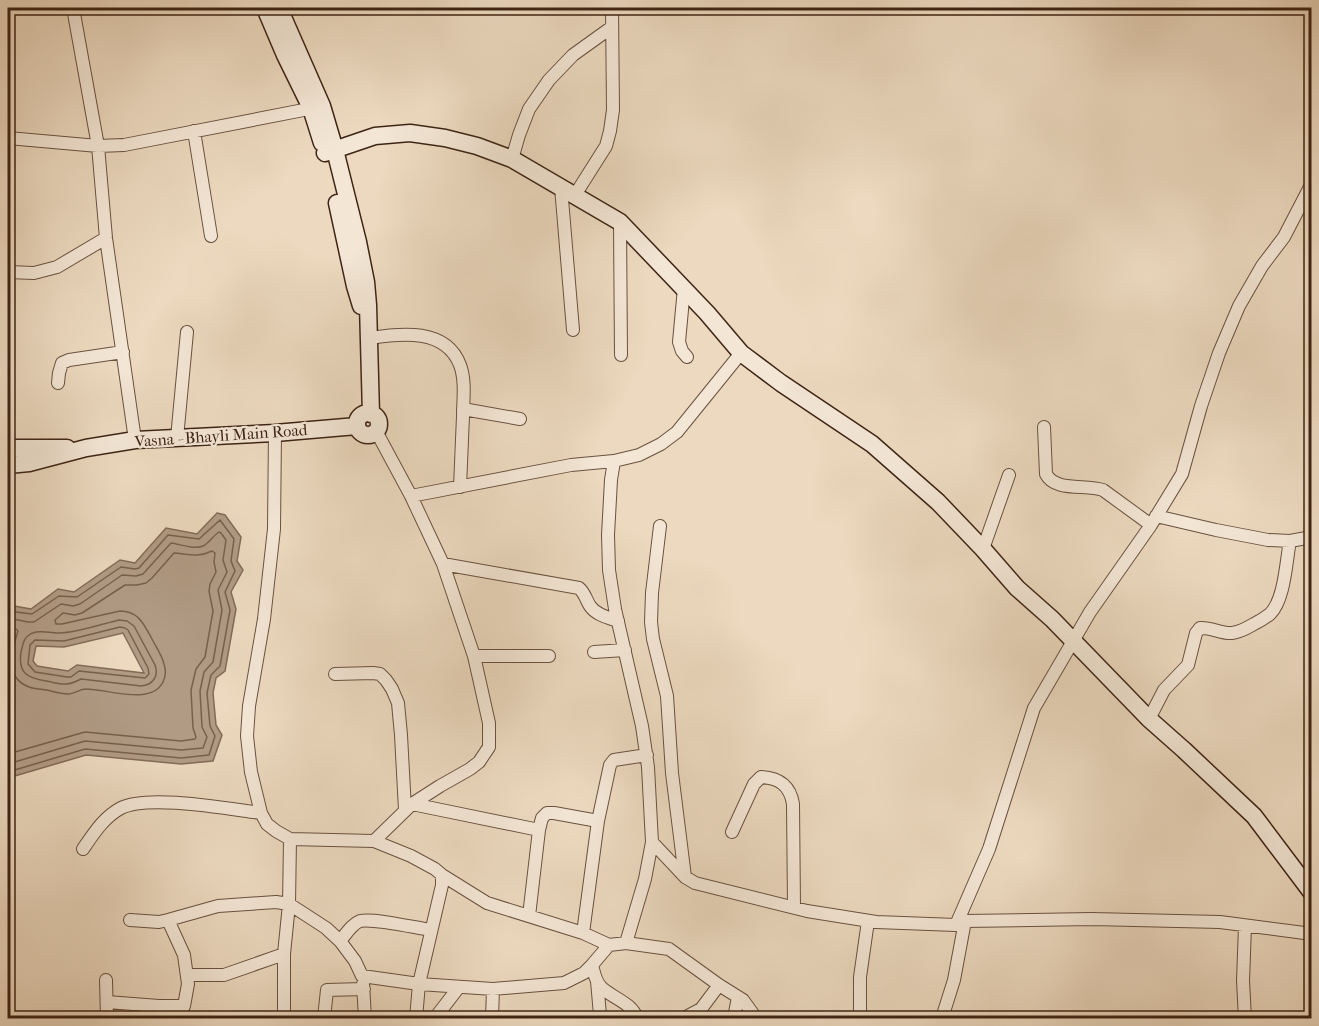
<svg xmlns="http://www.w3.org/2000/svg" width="1319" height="1026" viewBox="0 0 1319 1026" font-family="'IM FELL French Canon',serif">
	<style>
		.water { fill: #b19b85; stroke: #836b58; stroke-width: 1.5; fill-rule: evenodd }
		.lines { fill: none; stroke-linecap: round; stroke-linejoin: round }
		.shore { stroke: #78604d; stroke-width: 1.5 }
		.street-casing { stroke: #6a5140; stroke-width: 14 }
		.secondary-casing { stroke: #3e2415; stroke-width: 19 }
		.street { stroke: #f3e6d5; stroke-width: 12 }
		.secondary { stroke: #f3e6d5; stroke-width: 16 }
		.labels { text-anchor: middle; stroke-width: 4.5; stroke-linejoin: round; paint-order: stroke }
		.street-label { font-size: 16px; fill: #3e2415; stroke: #f3e6d5 }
	</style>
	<rect width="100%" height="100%" fill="#ecd9bf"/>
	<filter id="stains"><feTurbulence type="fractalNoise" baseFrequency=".00333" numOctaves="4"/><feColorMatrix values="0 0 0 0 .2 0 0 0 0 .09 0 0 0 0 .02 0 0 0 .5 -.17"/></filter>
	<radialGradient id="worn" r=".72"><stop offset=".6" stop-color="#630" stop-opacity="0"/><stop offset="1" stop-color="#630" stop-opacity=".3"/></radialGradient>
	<path class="water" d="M217 513 225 515 241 537 237 561 243 570 231 592 236 609 225 671 216 678 213 693 216 725 222 735 213 761 181 764 86 755 8 778V605L31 609 58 589 74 592 120 560 135 563 166 528 197 534ZM123 633 144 673 77 665 68 671 37 666 33 661 36 646 64 647Z"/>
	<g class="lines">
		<path class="shore" d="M8 611 32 614 59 596 77 597 121 567 135 569 139 568 168 535 199 539 220 520 234 539 231 561 235 571 225 592 230 610 220 666 211 675 207 693 210 726 215 736 209 755 181 758 85 749 8 772
			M8 618 28 622H34L61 604 73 606 80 604 122 575 136 576 143 574 171 543C180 544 194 550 203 546 209 543 213 536 219 532L221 533 226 540 223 560 227 572 218 590 222 610 213 662 204 672 200 691 202 727 207 737 203 748 181 750 85 741 8 764
			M119 620 127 621 134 626 155 665C159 676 153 685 141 686L81 679C66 687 62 684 46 681 27 678 18 673 21 652 23 645 23 639 29 635 37 629 51 633 60 633 76 633 102 624 119 620Z
			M8 627 16 629 18 631C12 650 3 677 29 687 34 689 41 689 47 690 54 692 62 694 69 694 76 693 80 689 86 689 108 689 151 706 163 682 166 676 166 670 164 664 162 655 156 647 152 639 144 625 139 611 120 611L62 624H56L55 620 63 613 75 615 82 613 125 585H137L146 583 152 578 174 553C188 554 198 558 212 551L215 553 214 562 216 572 210 584 209 591 213 611 205 657 196 669 191 690 193 728 196 737 195 739 181 741 85 732 8 754
			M120 627 125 628 128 630 148 668 149 674 145 678 79 671 71 677H67L35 672 28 664 30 645 35 640 64 641Z"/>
		<g class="street-casing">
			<path id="street" d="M194 131 211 236
				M8 138 98 146 73 8
				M512 159 519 135 529 109 549 80 573 55 612 27
				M561 187 573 330
				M575 195 606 146 610 131 613 110 612 8
				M620 222 621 355
				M8 272 34 273 57 267 106 238
				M684 288 679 342 682 351 687 357
				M370 338C401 333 446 328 460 365 466 381 463 400 463 416 462 440 461 463 460 487
				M58 383 59 373 62 363 69 360 123 352
				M463 409 520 419
				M1044 427 1046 474C1055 492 1086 484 1103 490L1151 525
				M275 433 274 529 264 619 249 706 247 736 251 772 261 813 267 824 276 831 290 839 374 841 411 856 435 869 442 875V885L419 984 416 1018
				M177 438 187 332
				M135 440 106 238 98 146 124 145 319 107
				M411 496 571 465 614 461 639 455 661 444 677 432 741 353
				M1156 516 1216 530 1268 540 1290 541 1312 537
				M660 526 652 593 651 622 653 639 667 696 672 773 685 877
				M983 549 1009 475
				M443 564 579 588C585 593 586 600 590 606 596 615 609 618 618 621
				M594 652 625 650
				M474 656H549
				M335 674 373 673 380 674 386 680 392 689 398 703 401 735 405 810
				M1149 719 1164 690 1188 665 1196 633 1200 628C1211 627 1221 634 1232 633 1241 632 1247 628 1254 624 1260 621 1265 618 1270 614 1285 599 1286 561 1290 541
				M412 804 539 830 529 916
				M539 830 542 818 547 813H554L598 821
				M732 832 754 784 761 777C779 778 790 785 793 804L794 907
				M374 841 412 804 440 786 470 769 479 762 489 747V723L474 656 443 564 411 496 376 431
				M652 842 685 877 695 883 807 911 876 922 956 925 965 921 1092 919 1220 922 1312 934
				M83 849C94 833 104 817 121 808 148 794 229 809 261 813
				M442 875 487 903 583 933 609 945 626 943 645 879 652 842 648 767 642 726 615 609 609 570 608 535 611 480 614 461
				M130 920 159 922 168 920 218 906 276 902 289 904 326 928 340 941 355 961 362 976 419 984 493 989 564 983 584 973 592 965
				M956 925 989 849 1034 708 1090 612 1151 525 1182 474 1201 406 1219 353 1239 306 1262 266 1284 237 1312 183
				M583 933 598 821 610 765 614 760 647 755
				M340 941C346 934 352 924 360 921 374 918 416 928 431 930
				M626 943 669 949 719 985 743 1000 756 1018
				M609 945 592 965C594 972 595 981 601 987 612 998 631 1002 637 1018
				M187 975H224L284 954
				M106 980 107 1018
				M597 981 600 1015 599 1018
				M363 984 365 1018
				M107 1002 159 1006H184L188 984 184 955 168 920
				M284 1018V954L289 904 290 839
				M324 1018 327 990 364 989
				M435 1018 459 987
				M492 1018 493 989
				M684 1018 701 1009 719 985
				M734 1018 738 997
				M860 1018V977L868 921
				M942 1018 954 980 965 921
				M1245 1018 1243 981 1245 926"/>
		</g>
		<g class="secondary-casing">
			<path id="secondary" d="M265 8 285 55 311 108 322 143
				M279 8 322 106 335 150 358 242 366 282 368 305 371 414
				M325 153 375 136 410 133 445 138 477 146 512 159 620 222 707 313 741 353 781 383 872 444 938 502 983 549 1017 588 1052 619 1149 719 1184 750 1254 816 1312 893
				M337 203 355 286 361 306
				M357 424a11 11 0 1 1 22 0a11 11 0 1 1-22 0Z
				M8 448H67
				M8 465 29 463 86 448 135 440 275 433 357 426"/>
		</g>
		<use href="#street" class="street"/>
		<use href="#secondary" class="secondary"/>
	</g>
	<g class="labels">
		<g class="street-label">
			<text transform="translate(221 435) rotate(-4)" y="6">Vasna - Bhayli Main Road</text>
		</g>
	</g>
	<rect width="1319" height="1026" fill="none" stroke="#ecd9bf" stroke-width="30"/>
	<rect x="9" y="9" width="1301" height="1008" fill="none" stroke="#3e2415" stroke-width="3"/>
	<rect x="15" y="15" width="1289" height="996" fill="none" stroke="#3e2415" stroke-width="1.5"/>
	<rect width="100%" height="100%" filter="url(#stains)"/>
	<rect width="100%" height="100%" fill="url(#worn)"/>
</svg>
